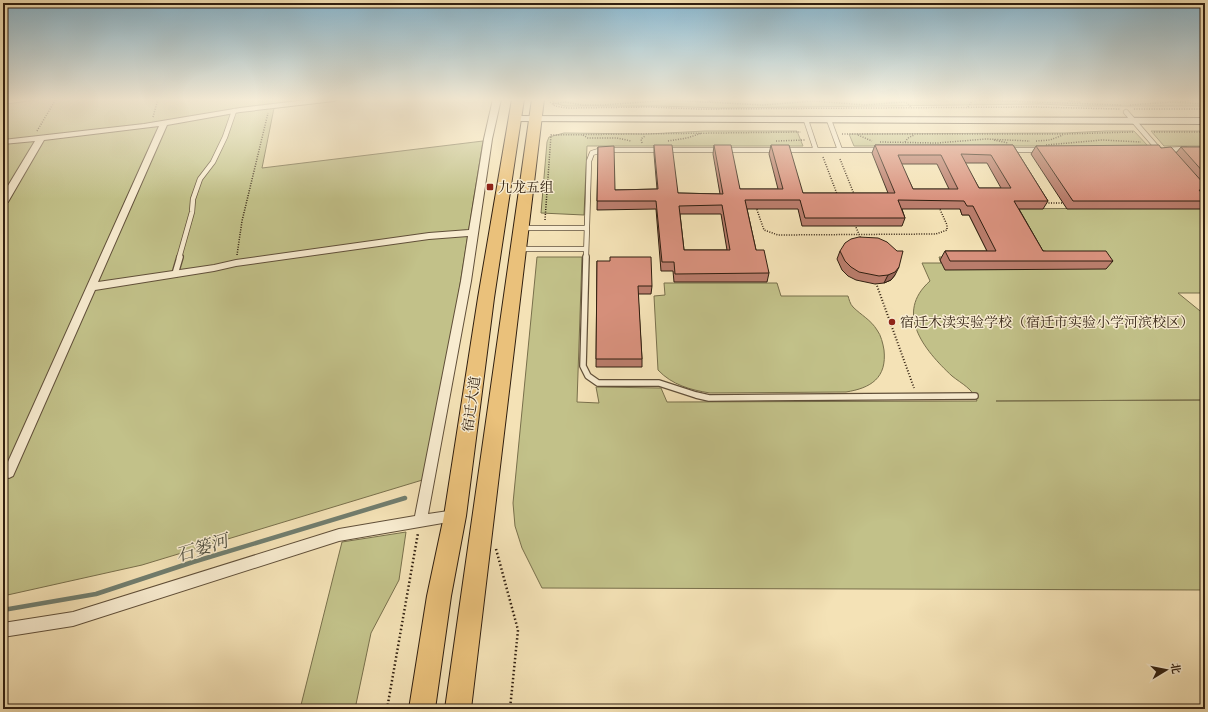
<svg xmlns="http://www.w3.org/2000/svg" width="1208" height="712" viewBox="0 0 1208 712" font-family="'Sorts Mill Goudy','Noto Serif SC',serif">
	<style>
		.green { fill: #c2c189; stroke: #79704c }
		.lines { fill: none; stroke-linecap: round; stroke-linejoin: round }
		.stream { stroke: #717e6f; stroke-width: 4.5 }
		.lane-far1-casing { stroke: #61503a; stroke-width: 6 }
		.lane-casing { stroke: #61503a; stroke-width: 8 }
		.street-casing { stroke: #61503a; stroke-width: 2 }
		.secondary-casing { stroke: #301f10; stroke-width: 2 }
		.primary-casing { stroke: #301f10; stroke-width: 2 }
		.path-far2 { stroke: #301f10; stroke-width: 1.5; stroke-dasharray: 1 1.5; stroke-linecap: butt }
		.path-far1 { stroke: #301f10; stroke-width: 2; stroke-dasharray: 1 2; stroke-linecap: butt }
		.path { stroke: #301f10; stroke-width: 2.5; stroke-dasharray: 1.5 2.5; stroke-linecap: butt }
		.lane-far1 { stroke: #f8ecd0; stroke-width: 4.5 }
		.lane { stroke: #f8ecd0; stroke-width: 5.5 }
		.street { fill: #f8ecd0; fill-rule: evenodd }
		.secondary { fill: #f8ecd0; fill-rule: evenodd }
		.primary { fill: #eac17b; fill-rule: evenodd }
		.wall { fill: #ba7d6c; stroke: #301f10; fill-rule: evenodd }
		.shaded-wall { fill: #976658; stroke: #301f10 }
		.building { fill: #d8917d; stroke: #301f10; fill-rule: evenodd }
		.poi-dot { fill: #8f2418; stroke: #f8ecd0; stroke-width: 1.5 }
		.labels { text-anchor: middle; stroke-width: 3; stroke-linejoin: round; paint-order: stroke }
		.poi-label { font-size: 14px; fill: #301f10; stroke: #f8ecd0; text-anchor: start }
		.street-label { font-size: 14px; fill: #301f10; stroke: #f8ecd0 }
		.near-water-label { font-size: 18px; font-style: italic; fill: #504f3f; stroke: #f8ecd0 }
	</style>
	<rect width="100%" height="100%" fill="#f4e2b6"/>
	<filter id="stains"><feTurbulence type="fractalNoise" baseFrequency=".005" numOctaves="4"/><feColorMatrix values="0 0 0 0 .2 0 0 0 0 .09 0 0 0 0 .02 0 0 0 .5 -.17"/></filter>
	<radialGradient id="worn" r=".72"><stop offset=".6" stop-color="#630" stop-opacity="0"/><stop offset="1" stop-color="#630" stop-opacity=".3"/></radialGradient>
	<path class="green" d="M42 99H291V106L274 108 262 168 483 141 429 478 142 565 3 596V112L7 104Z
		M551 99H1205V106H1083L1041 104 718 108 659 106H565L554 103Z
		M705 131H797L803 146H587L584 215 541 213 547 142 549 137 564 133 648 134Z
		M1106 131H1134L1148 146H854L849 134 1065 133Z
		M1151 131H1205V146H1164Z
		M1205 208V293H1178L1205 315V400L996 401 1205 400V590L542 588 522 548 515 526 513 503 537 257H582L577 402 599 403 596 387 661 388 667 402 977 401C973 389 962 384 952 376 924 350 894 313 930 281L922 263H941L939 257H990L969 215H962L960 209Z
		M664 283H777L781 296H848C849 299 850 304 853 307 861 315 871 320 877 330 881 335 883 344 884 350 887 378 871 388 846 392L710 393C691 390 672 385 658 370L654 296 665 295Z
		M406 532 399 580 371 633 355 709H300L342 542Z"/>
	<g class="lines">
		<path class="stream" d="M3 610 96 594 193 562 405 498"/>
		<g class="lane-far1-casing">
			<path id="lane-far1" d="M1126 112 1159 150
				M806 120 816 150
				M829 120 840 150
				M1010 150H1039
				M1166 150 1185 149
				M521 228H587
				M519 249H586
				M179 258 192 212 193 199 200 179 213 162 225 137 234 111
				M586 258 589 161 592 153 602 150H879"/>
		</g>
		<g class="lane-casing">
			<path id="lane" d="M586 257 583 366 588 376 598 383H659L696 395 709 398 975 396
				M175 274 180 257"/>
		</g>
		<g class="street-casing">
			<path id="street" d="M315 99H338L334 101 240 112 167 125 98 282 214 265 236 260 429 233 469 230 484 139 493 99H501L492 139 471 281 428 514 455 510 460 512 462 516 460 520 339 541 73 626 3 637V623L73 612 339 529 415 516 461 281 468 236 429 239 236 266 214 271 95 290 13 476 9 478 5 476 3 473 159 126 44 140 8 202 3 205V194L35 141 3 144V140L144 124 240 108Z"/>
		</g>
		<g class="secondary-casing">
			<path id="secondary" d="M515 116 1205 118V124L511 121 509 119 511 117Z"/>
		</g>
		<g class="primary-casing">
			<path id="primary" d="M512 99H524L494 298 466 516 451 596 435 709H409L427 596 444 516 478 298Z
				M532 99H544L471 709H445Z"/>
		</g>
		<path class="path-far2" d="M788 99 807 100
			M1054 99 1080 102
			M709 101 740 99
			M814 101 865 105 903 102 907 103 911 107
			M1013 101 1028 99
			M550 102 555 106 567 108 649 107 699 109 1034 107 1120 109
			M1180 102 1199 99
			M553 104 565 102 582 105H603L669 100 763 105 814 101
			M1130 105 1171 102 1205 104
			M968 107 972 101 978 100 1121 105
			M1134 109H1205
			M153 117 158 99
			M37 131 56 99
			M1154 132H1205
			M842 134H1064L1133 132
			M583 135 588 138H617L631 141
			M858 135 872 141
			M994 140 1008 143
			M668 141 687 138 702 133
			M776 141 805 140
			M1036 141 1050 140 1063 135
			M880 142 937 143 986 139 1030 141
			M905 142 908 138 914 135
			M642 143 641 139 645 136
			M1046 145 1102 140 1141 142
			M823 157 837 194
			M840 159 854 194
			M1046 203H1064
			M756 207 764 230 778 235 936 234 947 230V225L939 207
			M545 220 551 135 801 132
			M855 225 861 239
			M237 255 242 221 268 113"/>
		<path class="path-far1" d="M876 283 914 388"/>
		<path class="path" d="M496 549 518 630 510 709
			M387 709 418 533"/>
		<use href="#lane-far1" class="lane-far1"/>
		<use href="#lane" class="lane"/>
		<use href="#street" class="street"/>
		<use href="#secondary" class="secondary"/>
		<use href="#primary" class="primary"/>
	</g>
	<path class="wall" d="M654 145 678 193 720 194 713 154 714 145 740 189H778L769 154 771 145 803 193H888L872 153 875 145H1013L1048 201 1043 209H1019L1043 251 1113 261 1106 269 945 270 940 260 945 251H987L969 215H962L960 209H902L905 218 902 226H802L798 209H747L756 250 769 273 767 282H674L673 271H661L656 209 597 210 598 147 615 190 657 189 654 154ZM965 163H987L1001 188H979ZM901 164H937L949 189H913ZM680 214H721L727 250H684Z
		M1036 146 1161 148 1176 153 1181 147H1205V196L1204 197H1205V204L1200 209H1067L1031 154Z
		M840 251 895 275 891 280 884 283 875 284 856 280 848 276 842 270 837 259Z
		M597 261 652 286 651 294H638L642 359V367H596Z"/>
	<path class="shaded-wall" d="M899 267 895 275 891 280 884 283 888 275Z"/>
	<path class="building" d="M654 145H672L678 193 723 194 714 145H731L740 189H783L771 145H789L803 193H895L875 145H1013L1048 201H1014L1043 251H1106L1113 261H950L945 251H996L973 206H967L964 201 898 200 905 218H805L800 200H745L756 250H764L769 273 675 274 674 262H662L656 201H597L598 147 614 146 615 190 658 189ZM961 154 991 155 1011 188H979ZM898 155H941L958 189H913ZM722 205 730 250H684L679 206Z
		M1159 145 1161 148 1171 147 1205 185V190H1199L1205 197V201H1073L1036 146Z
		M1181 147H1205V174Z
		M859 237 878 238 887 242 897 251H903L899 267 895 272 888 275 879 276 859 272 851 267 845 261 840 251 845 243 851 239Z
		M610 257H651L652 286H638L642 359H596L597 261H610Z"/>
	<linearGradient id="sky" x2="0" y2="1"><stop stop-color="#89b8d1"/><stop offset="0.5" stop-color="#faf2de"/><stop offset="1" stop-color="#faf2de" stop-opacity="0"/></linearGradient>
	<rect width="1208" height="199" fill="url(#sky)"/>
	<g class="poi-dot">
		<rect x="486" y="183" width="8" height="8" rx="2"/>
		<circle cx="892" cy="322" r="4"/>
	</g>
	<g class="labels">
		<g class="poi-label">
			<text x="498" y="192">九龙五组</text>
			<text x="900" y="327">宿迁木渎实验学校（宿迁市实验小学河滨校区）</text>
		</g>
		<g class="street-label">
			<text transform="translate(471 404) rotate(-82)" y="5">宿迁大道</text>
		</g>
		<g class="near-water-label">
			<text transform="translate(202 548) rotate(-17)" y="6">石篓河</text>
		</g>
	</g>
	<rect width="1208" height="712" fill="none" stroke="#f4e2b6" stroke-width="16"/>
	<rect x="4" y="4" width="1200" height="704" fill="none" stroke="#301f10" stroke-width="2"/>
	<rect x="8" y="8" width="1192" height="696" fill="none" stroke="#301f10"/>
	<g transform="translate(1166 670) rotate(80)" stroke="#f8ecd0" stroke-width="3" paint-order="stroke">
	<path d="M0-3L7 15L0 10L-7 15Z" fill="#301f10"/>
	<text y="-6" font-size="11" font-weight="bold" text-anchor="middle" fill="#301f10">北</text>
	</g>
	<rect width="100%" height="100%" filter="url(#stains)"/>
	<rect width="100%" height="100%" fill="url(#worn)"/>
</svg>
